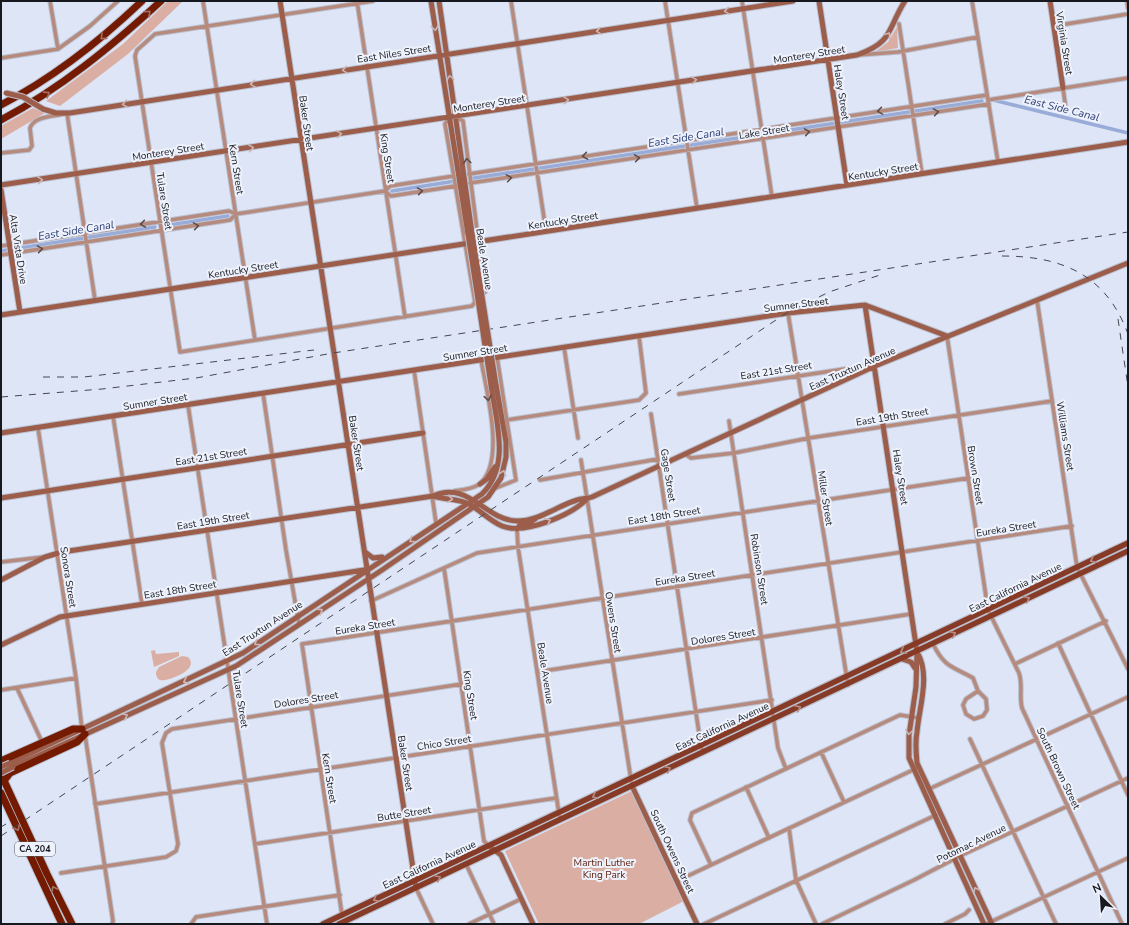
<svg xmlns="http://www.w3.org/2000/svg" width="1129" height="925" viewBox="0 0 1129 925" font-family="'Nunito Sans',sans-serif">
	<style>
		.green { fill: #daaea2 }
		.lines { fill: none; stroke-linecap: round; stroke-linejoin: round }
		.canal { stroke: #99abd8; stroke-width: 3.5 }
		.street-casing { stroke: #bac0cf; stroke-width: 5.5 }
		.secondary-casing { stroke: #bac0cf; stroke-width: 7 }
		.primary-casing { stroke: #bac0cf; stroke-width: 8 }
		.highway-casing { stroke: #bac0cf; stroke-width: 9 }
		.street { stroke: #b68a7d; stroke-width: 3.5 }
		.secondary { stroke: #9c5d4b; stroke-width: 5 }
		.primary { stroke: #873b26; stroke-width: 5.5 }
		.highway { stroke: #731a00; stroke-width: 7 }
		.rail { stroke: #444750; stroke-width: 1; stroke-dasharray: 7 7; stroke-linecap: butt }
		.secondary-bridge-casing { stroke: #bac0cf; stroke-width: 7; stroke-linecap: butt }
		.secondary-bridge { stroke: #9c5d4b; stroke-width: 5 }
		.oneway { stroke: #cdb6b5 }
		.oneway2 { stroke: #a47065 }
		.oneway3 { stroke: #5f4c49 }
		.oneway4 { stroke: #b58d86 }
		.labels { text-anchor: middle; stroke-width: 4; stroke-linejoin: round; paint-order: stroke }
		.shield { fill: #eef2fc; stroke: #585a61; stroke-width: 1 }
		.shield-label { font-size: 9px; font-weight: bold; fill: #17191f }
		.street-label { font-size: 10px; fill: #17191f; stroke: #eef2fc }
		.park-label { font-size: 10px; fill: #5a1a07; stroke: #eef2fc }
		.water-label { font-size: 11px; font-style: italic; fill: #293c74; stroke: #eef2fc }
	</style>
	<rect width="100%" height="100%" fill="#dee5f6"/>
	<path class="green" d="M168 1H183L128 54 60 106 46 101 123 44Z
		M897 27 898 48 875 52 888 42Z
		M33 108 45 113 1 139V126Z
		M155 650 156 654 179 652V656L154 667 151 651Z
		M182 656 188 657C201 670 166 682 160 680 157 679 156 675 156 672L159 667Z
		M632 791 684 901 639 924H539L505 851Z"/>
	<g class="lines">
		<path class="canal" d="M993 100 1128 133
			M468 179 982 101
			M392 191 462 180
			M163 226 228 216
			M1 251 155 227"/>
		<g class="street-casing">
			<path id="street" d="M50 1 58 49
				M203 1 255 340
				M357 1 405 317
				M373 1 155 34 137 50 135 56 180 352 472 306 475 302 445 124 449 118
				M511 1 546 231
				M665 1 697 208
				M742 1 772 197
				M972 1 998 162
				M1127 1 1128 8
				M899 24 922 174
				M1054 26 1128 14
				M858 55 898 52 978 37
				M1 58 58 49 90 26 118 1
				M1063 88 1066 110
				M988 100 1128 78
				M456 117 463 121 485 292 479 293
				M1 153 29 150 32 146 30 128C35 115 56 117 67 113L95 300
				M469 174 987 95
				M470 183 989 104
				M385 191 391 196 456 186
				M1 246 229 211 236 214 385 191 390 186 454 176
				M1 255 230 220 236 214
				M1037 300 1077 567 1128 669
				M788 313 848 685
				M947 336 988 610 1019 673C1023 684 1019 696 1022 708L1122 924
				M564 347 578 438
				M414 370 436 523
				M263 393 286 550 299 624
				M679 394 871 365 875 366
				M188 405 267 924
				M651 414 701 746 703 752
				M113 416 142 604
				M507 420 639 400 646 393 639 336
				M729 421 778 748 786 769
				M38 428 76 678 82 729
				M685 454 691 458 734 453 809 438 1052 401
				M581 460 632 786
				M540 480 658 459
				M496 488 516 480 497 357
				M454 491C462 490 472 489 478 485 507 465 486 389 481 360
				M517 529 518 547 560 820
				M1 562 44 557
				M444 568 484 841 489 846
				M371 601 477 553 969 478
				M1058 643 1128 795
				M933 644C945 668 952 666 973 678L978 691
				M1015 664 1106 621
				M537 672 911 614
				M17 688 42 742
				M1 690 76 678
				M978 691 986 699 987 710 983 716 974 719 966 714 963 705 966 699Z
				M85 735 113 921 112 924
				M970 739 1056 924
				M821 752 844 802
				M746 787 769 838
				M929 789 1128 697
				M95 804 772 700
				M789 828 796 880 816 924
				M255 844 556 798
				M466 864 494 924
				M711 865 690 820 692 813 900 715 919 718
				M61 873 166 857 176 851 178 844 162 743 166 733 172 729 462 684
				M677 881 915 769
				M416 888 433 924
				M342 915 302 644 1072 526
				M191 924 196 917 340 895
				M469 924 521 899
				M704 924 936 815
				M822 924 914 880 960 856 1128 778
				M945 924 965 914 969 910
				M986 924 1128 858"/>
		</g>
		<g class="secondary-casing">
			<path id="secondary" d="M280 1 416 888
				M431 1 468 234
				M439 1 472 233
				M819 1 847 185
				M1050 1 1063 88
				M43 109 56 113H70L793 1
				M1 185 857 55C894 42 887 29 905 1
				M1 190 20 312
				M865 305 917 652 916 687 909 735V758L984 924
				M1 315 1128 142
				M1 433 788 313 865 305 947 336
				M480 484 487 479 495 467
				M433 496C444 500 458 498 469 504 480 510 490 521 502 526 525 535 571 515 587 499
				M1 498 423 433
				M517 529 520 525 528 524 535 519
				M365 552 373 558 382 557
				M1 580 45 557 62 552 433 496C469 480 484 520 517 521 539 521 557 506 577 500 582 498 587 499 592 497L875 366 1128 263
				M1 645 60 617 364 570
				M917 652C931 675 919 707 917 732 915 742 916 753 917 763L992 924
				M902 659 911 662 915 668
				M10 763 243 653 482 494C511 466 496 421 491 385
				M13 767 236 666 382 570 488 497 501 478 506 457V442L496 385
				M632 786 697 924
				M489 846 501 855 533 924"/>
		</g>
		<g class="primary-casing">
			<path id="primary" d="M323 924 1128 543
				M339 924 1128 551"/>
		</g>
		<g class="highway-casing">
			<path id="highway" d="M1 105C53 78 100 41 142 1
				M1 120C61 88 111 47 161 1
				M1 761 73 729H82
				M1 774 47 874 72 924
				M4 781 10 773 77 742 85 734
				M1 793 62 924"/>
		</g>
		<use href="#street" class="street"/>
		<use href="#secondary" class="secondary"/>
		<use href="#primary" class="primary"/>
		<use href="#highway" class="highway"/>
		<path class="rail" d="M1002 256C1061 256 1106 274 1128 334
			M1118 319 1128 387
			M43 377H84L314 350
			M1 397 102 389 196 378 333 353 1128 232
			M1 827 6 824
			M1 836 785 314 829 292 883 274"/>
		<g class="secondary-bridge-casing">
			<path id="secondary-bridge" d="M6 93 23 97 43 109
				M472 233 496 385
				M468 234 491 385
				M1 767 10 763
				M1 773 13 767"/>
		</g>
		<use href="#secondary-bridge" class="secondary-bridge"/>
	</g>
	<defs><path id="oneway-chevron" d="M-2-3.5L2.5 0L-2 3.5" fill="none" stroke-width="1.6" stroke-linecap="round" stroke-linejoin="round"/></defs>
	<g class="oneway">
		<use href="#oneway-chevron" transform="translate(727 11) rotate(171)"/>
		<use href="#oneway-chevron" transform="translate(435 28) rotate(81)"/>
		<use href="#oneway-chevron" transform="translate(599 31) rotate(171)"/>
		<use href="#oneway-chevron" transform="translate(888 35) rotate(-54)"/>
		<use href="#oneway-chevron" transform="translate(345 70) rotate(171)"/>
		<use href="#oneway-chevron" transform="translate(450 78) rotate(-98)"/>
		<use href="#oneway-chevron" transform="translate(694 80) rotate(-9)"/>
		<use href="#oneway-chevron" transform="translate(253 84) rotate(171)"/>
		<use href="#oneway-chevron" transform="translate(566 100) rotate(-9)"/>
		<use href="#oneway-chevron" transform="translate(125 104) rotate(170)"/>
		<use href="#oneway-chevron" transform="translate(339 134) rotate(-9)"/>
		<use href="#oneway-chevron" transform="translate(251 148) rotate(-8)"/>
		<use href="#oneway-chevron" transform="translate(40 180) rotate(-9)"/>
		<use href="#oneway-chevron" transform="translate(503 473) rotate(-71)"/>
		<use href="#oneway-chevron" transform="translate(450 499) rotate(8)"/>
		<use href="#oneway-chevron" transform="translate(548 521) rotate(-24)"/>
		<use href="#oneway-chevron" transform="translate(412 540) rotate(146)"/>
		<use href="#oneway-chevron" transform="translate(320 611) rotate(-33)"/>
		<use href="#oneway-chevron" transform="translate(257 643) rotate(146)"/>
		<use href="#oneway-chevron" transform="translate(186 681) rotate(155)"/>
		<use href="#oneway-chevron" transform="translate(125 716) rotate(-24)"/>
		<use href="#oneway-chevron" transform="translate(909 732) rotate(97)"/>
		<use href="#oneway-chevron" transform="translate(976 890) rotate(-115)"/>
	</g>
	<g class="oneway2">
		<use href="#oneway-chevron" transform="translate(148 13) rotate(-43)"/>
		<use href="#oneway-chevron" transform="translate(103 37) rotate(139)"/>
		<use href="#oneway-chevron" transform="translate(47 94) rotate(-33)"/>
		<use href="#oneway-chevron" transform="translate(17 828) rotate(65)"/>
		<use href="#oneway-chevron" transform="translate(54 889) rotate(-117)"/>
	</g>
	<g class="oneway3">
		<use href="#oneway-chevron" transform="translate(880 111) rotate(171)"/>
		<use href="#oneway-chevron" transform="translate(936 112) rotate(-9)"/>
		<use href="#oneway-chevron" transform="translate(807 132) rotate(-9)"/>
		<use href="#oneway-chevron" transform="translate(585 156) rotate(171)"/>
		<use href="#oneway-chevron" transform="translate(637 158) rotate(-9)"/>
		<use href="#oneway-chevron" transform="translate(467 161) rotate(-97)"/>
		<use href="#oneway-chevron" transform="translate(509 178) rotate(-9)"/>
		<use href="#oneway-chevron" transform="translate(420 191) rotate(-9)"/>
		<use href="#oneway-chevron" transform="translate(143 224) rotate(171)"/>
		<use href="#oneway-chevron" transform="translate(196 226) rotate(-9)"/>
		<use href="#oneway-chevron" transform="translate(40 249) rotate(-9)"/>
		<use href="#oneway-chevron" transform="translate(488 398) rotate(81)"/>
	</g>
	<g class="oneway4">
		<use href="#oneway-chevron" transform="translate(1093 560) rotate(154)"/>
		<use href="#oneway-chevron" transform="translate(1027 599) rotate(-26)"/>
		<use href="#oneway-chevron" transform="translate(953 634) rotate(-26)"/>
		<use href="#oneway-chevron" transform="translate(903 651) rotate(154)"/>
		<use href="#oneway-chevron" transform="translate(798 708) rotate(-26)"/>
		<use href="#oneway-chevron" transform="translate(668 769) rotate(-25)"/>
		<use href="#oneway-chevron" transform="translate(595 796) rotate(155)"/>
		<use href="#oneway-chevron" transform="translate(438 878) rotate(-25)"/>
		<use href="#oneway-chevron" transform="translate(376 899) rotate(154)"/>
	</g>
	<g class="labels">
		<rect class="shield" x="15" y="842" width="40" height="14" rx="3"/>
		<g class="shield-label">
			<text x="35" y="852">CA 204</text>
		</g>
		<g class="street-label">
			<text transform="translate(1065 43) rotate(81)" y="4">Virginia Street</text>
			<text transform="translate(394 53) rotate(-9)" y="4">East Niles Street</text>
			<text transform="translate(809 54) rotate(-9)" y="4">Monterey Street</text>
			<text transform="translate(842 92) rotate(81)" y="4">Haley Street</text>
			<text transform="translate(489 103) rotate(-9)" y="4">Monterey Street</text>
			<text transform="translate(307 123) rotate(82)" y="4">Baker Street</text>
			<text transform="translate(764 131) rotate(-9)" y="4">Lake Street</text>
			<text transform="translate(168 151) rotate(-9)" y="4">Monterey Street</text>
			<text transform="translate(388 158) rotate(81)" y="4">King Street</text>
			<text transform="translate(237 169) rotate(81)" y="4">Kern Street</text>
			<text transform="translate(883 171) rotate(-9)" y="4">Kentucky Street</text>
			<text transform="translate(165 201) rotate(81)" y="4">Tulare Street</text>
			<text transform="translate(563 220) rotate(-9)" y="4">Kentucky Street</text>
			<text transform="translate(19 249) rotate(81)" y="4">Alta Vista Drive</text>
			<text transform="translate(485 259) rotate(81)" y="4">Beale Avenue</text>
			<text transform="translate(243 269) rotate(-9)" y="4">Kentucky Street</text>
			<text transform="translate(796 304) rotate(-7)" y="4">Sumner Street</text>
			<text transform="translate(475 352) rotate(-9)" y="4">Sumner Street</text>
			<text transform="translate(852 368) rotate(-24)" y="4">East Truxtun Avenue</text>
			<text transform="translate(776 370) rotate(-9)" y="4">East 21st Street</text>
			<text transform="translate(155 401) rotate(-9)" y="4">Sumner Street</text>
			<text transform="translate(892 416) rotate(-9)" y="4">East 19th Street</text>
			<text transform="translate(1066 436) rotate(81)" y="4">Williams Street</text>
			<text transform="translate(357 443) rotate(81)" y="4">Baker Street</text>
			<text transform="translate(211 456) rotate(-9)" y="4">East 21st Street</text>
			<text transform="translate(669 475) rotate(81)" y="4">Gage Street</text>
			<text transform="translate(976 475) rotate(81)" y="4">Brown Street</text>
			<text transform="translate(901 477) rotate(81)" y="4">Haley Street</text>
			<text transform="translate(826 498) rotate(81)" y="4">Miller Street</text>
			<text transform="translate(664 515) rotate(-9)" y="4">East 18th Street</text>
			<text transform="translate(213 520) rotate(-9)" y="4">East 19th Street</text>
			<text transform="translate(1006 528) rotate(-9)" y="4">Eureka Street</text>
			<text transform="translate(760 569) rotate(81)" y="4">Robinson Street</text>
			<text transform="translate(69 577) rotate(81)" y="4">Sonora Street</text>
			<text transform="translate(685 577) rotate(-9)" y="4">Eureka Street</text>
			<text transform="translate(1015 587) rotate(-26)" y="4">East California Avenue</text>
			<text transform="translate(180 589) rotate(-9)" y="4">East 18th Street</text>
			<text transform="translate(614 622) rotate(81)" y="4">Owens Street</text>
			<text transform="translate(365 626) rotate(-9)" y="4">Eureka Street</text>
			<text transform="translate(262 628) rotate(-33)" y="4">East Truxtun Avenue</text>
			<text transform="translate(723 636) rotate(-9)" y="4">Dolores Street</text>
			<text transform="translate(546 673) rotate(81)" y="4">Beale Avenue</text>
			<text transform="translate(471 695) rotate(81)" y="4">King Street</text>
			<text transform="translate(241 699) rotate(81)" y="4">Tulare Street</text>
			<text transform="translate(306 699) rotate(-9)" y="4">Dolores Street</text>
			<text transform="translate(722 726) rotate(-25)" y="4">East California Avenue</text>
			<text transform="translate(444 742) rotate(-9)" y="4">Chico Street</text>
			<text transform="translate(406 763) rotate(81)" y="4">Baker Street</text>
			<text transform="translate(1059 768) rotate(65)" y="4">South Brown Street</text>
			<text transform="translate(330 778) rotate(81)" y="4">Kern Street</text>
			<text transform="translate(404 813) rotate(-9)" y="4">Butte Street</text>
			<text transform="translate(971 843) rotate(-26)" y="4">Potomac Avenue</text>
			<text transform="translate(673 851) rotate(65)" y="4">South Owens Street</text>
			<text transform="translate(429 864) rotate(-25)" y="4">East California Avenue</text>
		</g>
		<g class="park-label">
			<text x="604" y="866">Martin Luther<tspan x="604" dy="12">King Park</tspan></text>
		</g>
		<g class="water-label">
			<text transform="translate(1062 108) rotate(14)" y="4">East Side Canal</text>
			<text transform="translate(686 137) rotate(-9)" y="4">East Side Canal</text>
			<text transform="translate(76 230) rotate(-9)" y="4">East Side Canal</text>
		</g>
	</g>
	<rect width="1129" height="925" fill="none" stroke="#17191f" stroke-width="4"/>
	<g transform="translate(1101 897) rotate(335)" stroke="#eef2fc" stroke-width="3" paint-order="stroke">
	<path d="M0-3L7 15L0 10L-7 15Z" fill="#17191f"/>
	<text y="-6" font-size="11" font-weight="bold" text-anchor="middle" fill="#17191f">N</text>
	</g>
</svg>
